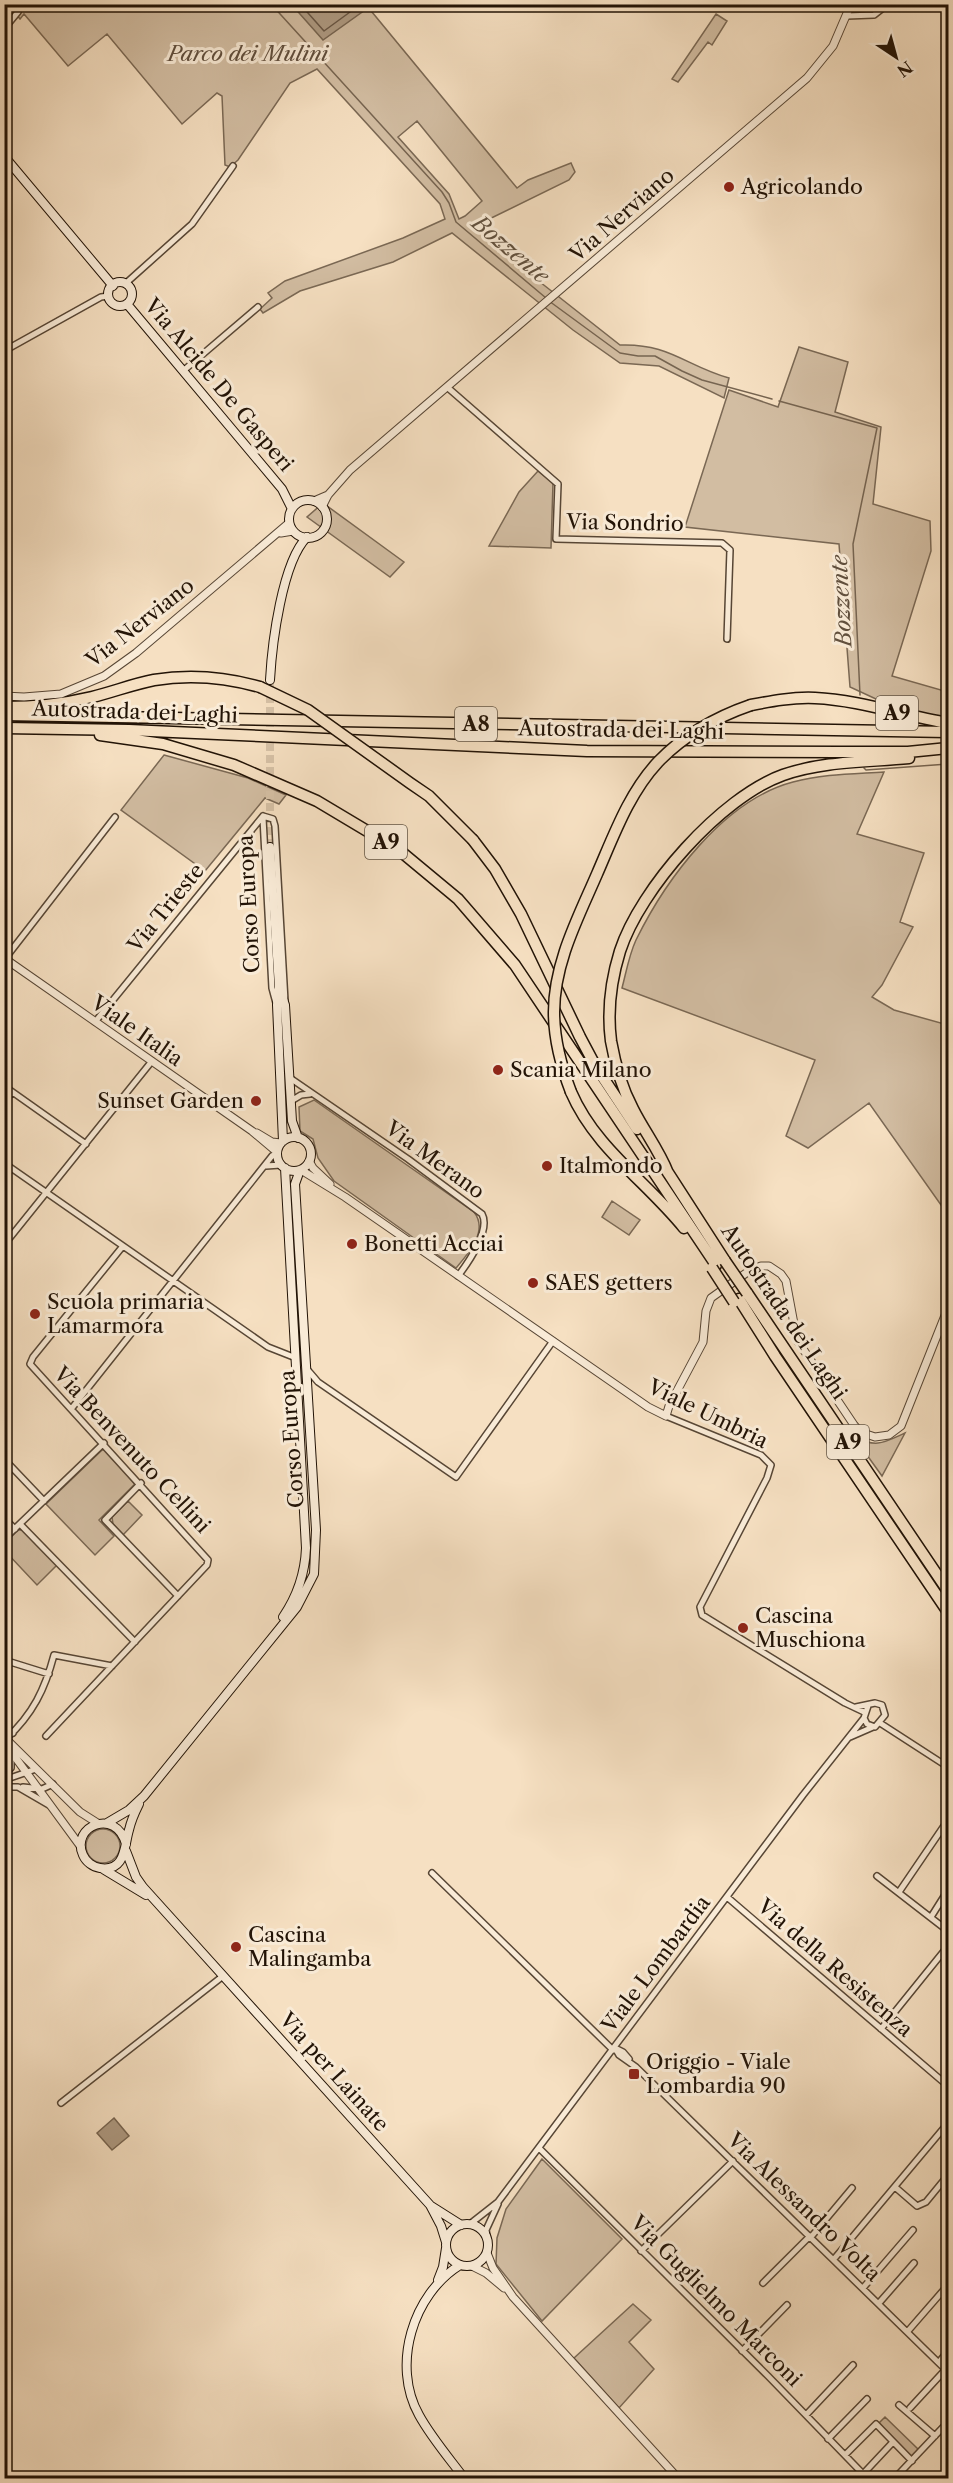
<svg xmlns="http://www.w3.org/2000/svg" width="953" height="2483" viewBox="0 0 953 2483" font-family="'Libre Caslon Text',serif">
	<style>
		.green { fill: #d2bda2; stroke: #7a6854; stroke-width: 1.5; fill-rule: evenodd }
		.water { fill: #ae9a82; stroke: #766450; stroke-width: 1.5 }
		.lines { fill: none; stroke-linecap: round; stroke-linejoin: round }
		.shore { stroke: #685644; stroke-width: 1.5 }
		.stream { stroke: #766450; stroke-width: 1.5 }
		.secondary-tunnel { stroke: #d6c1a6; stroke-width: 8; stroke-dasharray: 8 4; stroke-linecap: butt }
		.minor-casing { stroke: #574635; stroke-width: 8 }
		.tertiary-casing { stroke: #574635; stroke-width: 9 }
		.secondary-casing { stroke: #221306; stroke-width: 10 }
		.motorway-casing { stroke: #221306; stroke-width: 13 }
		.minor { stroke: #f9ebd7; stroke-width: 5 }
		.tertiary { stroke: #f9ebd7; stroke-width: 7 }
		.secondary { stroke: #f9ebd7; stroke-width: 8 }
		.motorway { stroke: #f6e0c2; stroke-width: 10 }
		.motorway-bridge-casing { stroke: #221306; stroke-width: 13; stroke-linecap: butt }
		.motorway-bridge { stroke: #f6e0c2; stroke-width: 10 }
		.poi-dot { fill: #8f2418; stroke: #f9ebd7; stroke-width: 2 }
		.labels { text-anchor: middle; stroke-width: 6; stroke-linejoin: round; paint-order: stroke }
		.shield { fill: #f9ebd7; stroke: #625445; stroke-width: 1.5 }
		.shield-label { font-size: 20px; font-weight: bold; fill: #221306 }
		.park-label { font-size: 21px; font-style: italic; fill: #604e3d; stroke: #f9ebd7 }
		.poi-label { font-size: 21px; fill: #221306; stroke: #f9ebd7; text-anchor: start }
		.street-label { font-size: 21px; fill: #221306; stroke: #f9ebd7 }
		.water-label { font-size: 22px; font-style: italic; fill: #61503e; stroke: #f9ebd7 }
	</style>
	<rect width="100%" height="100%" fill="#f6e0c2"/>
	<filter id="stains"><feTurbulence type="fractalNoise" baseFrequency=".00333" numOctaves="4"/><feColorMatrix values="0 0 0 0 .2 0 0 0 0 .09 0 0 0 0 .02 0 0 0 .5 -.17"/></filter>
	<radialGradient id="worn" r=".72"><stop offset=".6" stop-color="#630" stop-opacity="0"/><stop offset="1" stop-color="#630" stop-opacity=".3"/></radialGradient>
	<path class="green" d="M15 5H380L372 12 517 188 528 180 571 163 575 172 569 180 475 226 540 282 620 345C669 343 686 366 729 378L724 398 659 366 620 363 573 330 452 233 393 262 300 291 263 313 260 309 272 298 268 293 285 281 403 238 445 219 440 204 317 69 290 83 238 160 230 167 225 165 222 96 217 93 182 124 107 34 68 66 24 14 20 19 16 14ZM417 121 482 201 465 216 459 219 449 194 398 137Z
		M716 14 727 21 712 45 708 42 678 82 672 79Z
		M799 347 848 362 835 412 881 427 873 504 930 521 931 551 892 676 948 692V719L889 705 850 687 839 544 685 527 729 390 778 407Z
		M538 471 553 483 551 548 489 546 519 492Z
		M323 503 404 562 390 577 307 517Z
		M164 755 248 778 286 795 279 804 265 798 205 871 121 810Z
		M884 772 857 834 924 853 900 922 913 927 882 985 872 997 894 1010 948 1025V1179L941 1205 869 1103 808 1148 786 1136 815 1060 622 988C626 973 629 955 636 940 666 879 724 800 793 782 823 774 853 774 884 772Z
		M314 1100 474 1212C489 1231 468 1254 456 1268L334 1181 318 1158 313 1139 300 1131 299 1107Z
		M612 1201 640 1220 629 1235 602 1217Z
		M905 1433 882 1476 854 1437C877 1448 883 1443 905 1433Z
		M102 1450H105L135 1484 99 1520 114 1536 95 1555 46 1504Z
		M128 1501 142 1515 123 1535 113 1524 112 1517Z
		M18 1530H22L57 1565 37 1585 5 1551V1543Z
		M86 1846a17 17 0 1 1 34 0a17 17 0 1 1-34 0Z
		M542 2159 622 2239 542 2321 496 2264 497 2238 506 2209Z
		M633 2304 651 2320 629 2342 654 2369 619 2408 574 2358Z
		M885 2417 920 2451 912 2458 877 2425Z"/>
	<path class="water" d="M292 5H372L323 40Z
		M114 2118 129 2136 112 2150 97 2133Z"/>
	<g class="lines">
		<path class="shore" d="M300 4 324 31 361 4"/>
		<path class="stream" d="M271 4 442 192 449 203 456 222 546 298
			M549 301 620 353 638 356H655L682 371 702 380 772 399
			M779 401 877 428 853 544 860 695
			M864 768 866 770 948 764"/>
		<path class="secondary-tunnel" d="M270 847V680"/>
		<g class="minor-casing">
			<path id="minor" d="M847 16 874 15 888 4
				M4 29 18 12
				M125 284 192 224 233 166
				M4 351 101 297 109 296
				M183 371 258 307
				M447 387 558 484 556 539 722 543 730 550 727 639
				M263 816 273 819 275 826 285 1001
				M263 818 272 988 276 1003
				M4 960 115 817
				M95 1022 263 816
				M290 1078 408 1159 482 1214C491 1230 468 1263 458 1276
				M4 1086 86 1144
				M291 1101 301 1095 310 1094
				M4 1102 12 1092
				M4 1163 268 1347 296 1358
				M266 1166 281 1165
				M4 1245 152 1061
				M306 1368 318 1382 456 1477 553 1341
				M72 1408 272 1156 277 1153
				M666 1416 761 1455 771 1465 767 1478 700 1607 702 1615 845 1703 864 1712
				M4 1459 44 1501
				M141 1483 105 1520 178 1596
				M4 1518 15 1529
				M20 1524 135 1642
				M4 1539 104 1443
				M4 1615 8 1640 4 1663
				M4 1660 49 1674
				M856 1707 875 1703 882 1705 885 1715 875 1727 867 1724 864 1718 868 1706
				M880 1723 948 1767
				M4 1725 13 1733
				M46 1736 207 1565 208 1560 30 1364 33 1357 123 1246
				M850 1737 873 1727
				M6 1739C33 1714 45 1689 54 1655L112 1666
				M4 1775 11 1768V1753
				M4 1780 36 1769
				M4 1787H18L49 1805
				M23 1787 42 1789 53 1784
				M432 1873 613 2050
				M877 1876 948 1931
				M899 1892 948 1820
				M727 1897 948 2086
				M931 1917 948 1890
				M881 2029 948 1946
				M615 2048 619 2055 636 2067 948 2372
				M615 2048 623 2052 629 2059
				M61 2103 223 1976
				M540 2149 768 2376 867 2478
				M895 2187 917 2206 926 2202 944 2180 948 2179
				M470 2224 498 2202 803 1795 864 1718
				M811 2237 852 2188
				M488 2242 486 2230 498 2204
				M641 2251 733 2161
				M834 2259 948 2123
				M763 2283 810 2236
				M863 2288 913 2230
				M879 2303 914 2263
				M908 2331 948 2285
				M742 2351 787 2305
				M939 2362 948 2351
				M899 2405 935 2436
				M910 2408 946 2369
				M806 2415 853 2365
				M828 2439 867 2399
				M845 2455 876 2424 912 2461
				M863 2474 893 2442
				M895 2478 948 2422"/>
		</g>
		<g class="tertiary-casing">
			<path id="tertiary" d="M314 501 328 495
				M322 507 328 495 350 470 807 78 833 46 851 4
				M281 533 293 531
				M4 696 24 697 61 694 104 676 136 653 289 523
				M4 958 252 1131 277 1152
				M257 1133 272 1142 281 1143
				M309 1161 313 1168 330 1184
				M301 1170 345 1197 648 1407 666 1416 669 1406 703 1342 706 1311 711 1298 749 1271 761 1266H769L781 1274 786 1281 797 1340 854 1425 860 1432 875 1437 889 1435 901 1426 948 1308
				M4 1737 80 1812 99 1824
				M4 1742 81 1847
				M487 2253 493 2268 513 2297 678 2478
				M472 2266 486 2273 504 2288"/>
		</g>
		<g class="secondary-casing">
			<path id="secondary" d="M4 156 113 286
				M108 294a12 12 0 1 1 24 0a12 12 0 1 1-24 0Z
				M127 304 282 489 292 509
				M289 519a19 19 0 1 1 38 0a19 19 0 1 1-38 0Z
				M270 680C272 644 282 562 307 537
				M270 847 279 987 277 1005 283 1141
				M279 988 285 1005 292 1121 298 1138
				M277 1154a17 17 0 1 1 34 0a17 17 0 1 1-34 0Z
				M283 1617C298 1595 305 1574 306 1548L285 1168
				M107 1823 129 1810 144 1796 297 1607 314 1574 316 1530 295 1184 300 1170
				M126 1844C116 1807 70 1826 83 1855 86 1862 93 1867 100 1868 126 1872 124 1846 129 1830 131 1821 135 1812 139 1804
				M126 1851 136 1877 143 1887 430 2205 441 2226 446 2242
				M103 1869 146 1895
				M431 2206 461 2225
				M446 2245a21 21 0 1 1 42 0a21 21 0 1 1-42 0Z
				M460 2265C413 2294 391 2365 419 2415 431 2437 449 2458 464 2478
				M438 2280 443 2267 446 2248"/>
		</g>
		<g class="motorway-casing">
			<path id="motorway" d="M751 705C772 701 793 697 815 698 860 700 904 716 948 723
				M4 707C34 707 63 704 92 697 113 692 133 684 154 680 190 674 225 677 260 687
				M4 715 948 732
				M4 728 129 730 587 751 839 752H908L948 748
				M100 735 163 744 234 765 317 801 399 850 458 899 515 965 716 1265
				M473 840 495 869 521 914 580 1037 596 1067 637 1129
				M571 1092C595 1148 647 1182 684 1228
				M665 1168 725 1261
				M668 1173C659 1150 644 1131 633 1109 622 1088 615 1064 611 1041 607 1010 611 980 620 951 640 889 721 797 783 775 823 761 867 762 909 758
				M747 1293 948 1591
				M739 1299 775 1356 948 1612"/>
		</g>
		<use href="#minor" class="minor"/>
		<use href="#tertiary" class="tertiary"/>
		<use href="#secondary" class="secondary"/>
		<use href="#motorway" class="motorway"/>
		<g class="motorway-bridge-casing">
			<path id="motorway-bridge" d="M260 687 308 710 410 783 429 796 473 840
				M571 1092C561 1066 554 1040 554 1012 554 963 578 918 597 874 614 835 629 793 658 762 684 735 716 717 751 705
				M725 1261 747 1293
				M712 1268 734 1302"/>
		</g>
		<use href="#motorway-bridge" class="motorway-bridge"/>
	</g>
	<g class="poi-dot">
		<circle cx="729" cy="187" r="6"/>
		<circle cx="498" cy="1070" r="6"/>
		<circle cx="256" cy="1101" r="6"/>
		<circle cx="547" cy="1166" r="6"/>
		<circle cx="352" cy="1244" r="6"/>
		<circle cx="533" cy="1283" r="6"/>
		<circle cx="35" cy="1314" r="6"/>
		<circle cx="743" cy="1628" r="6"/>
		<circle cx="236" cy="1947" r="6"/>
		<rect x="628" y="2068" width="12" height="12" rx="3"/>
	</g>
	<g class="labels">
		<g class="shield">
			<rect x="876" y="696" width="42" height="34" rx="4.5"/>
			<rect x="455" y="707" width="42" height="34" rx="4.5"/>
			<rect x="365" y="825" width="42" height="34" rx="4.5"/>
			<rect x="827" y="1425" width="42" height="34" rx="4.5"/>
		</g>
		<g class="shield-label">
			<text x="897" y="720">A9</text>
			<text x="476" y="731">A8</text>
			<text x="386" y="849">A9</text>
			<text x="848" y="1449">A9</text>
		</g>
		<g class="park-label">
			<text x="248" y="61">Parco dei Mulini</text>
		</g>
		<g class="poi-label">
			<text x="741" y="194">Agricolando</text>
			<text x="510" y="1077">Scania Milano</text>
			<text x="244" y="1108" text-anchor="end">Sunset Garden</text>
			<text x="559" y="1173">Italmondo</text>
			<text x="364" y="1251">Bonetti Acciai</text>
			<text x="545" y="1290">SAES getters</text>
			<text x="47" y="1309">Scuola primaria<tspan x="47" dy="24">Lamarmora</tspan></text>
			<text x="755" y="1623">Cascina<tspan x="755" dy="24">Muschiona</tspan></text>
			<text x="248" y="1942">Cascina<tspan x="248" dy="24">Malingamba</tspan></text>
			<text x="646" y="2069">Origgio - Viale<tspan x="646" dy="24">Lombardia 90</tspan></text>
		</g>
		<g class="street-label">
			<text transform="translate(622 215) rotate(-41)" y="7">Via Nerviano</text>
			<text transform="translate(219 385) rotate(50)" y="7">Via Alcide De Gasperi</text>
			<text transform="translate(625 523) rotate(1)" y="7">Via Sondrio</text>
			<text transform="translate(140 623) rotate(-38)" y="7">Via Nerviano</text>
			<text transform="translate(135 712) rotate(2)" y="7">Autostrada dei Laghi</text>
			<text transform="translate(621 730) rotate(1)" y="7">Autostrada dei Laghi</text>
			<text transform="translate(249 904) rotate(-93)" y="7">Corso Europa</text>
			<text transform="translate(166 908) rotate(-51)" y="7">Via Trieste</text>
			<text transform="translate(137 1031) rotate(35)" y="7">Viale Italia</text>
			<text transform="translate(435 1160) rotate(36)" y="7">Via Merano</text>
			<text transform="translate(784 1312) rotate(56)" y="7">Autostrada dei Laghi</text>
			<text transform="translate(708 1414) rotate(26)" y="7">Viale Umbria</text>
			<text transform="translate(292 1439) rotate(-94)" y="7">Corso Europa</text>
			<text transform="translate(132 1450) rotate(47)" y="7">Via Benvenuto Cellini</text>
			<text transform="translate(656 1964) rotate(-53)" y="7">Viale Lombardia</text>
			<text transform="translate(835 1968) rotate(41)" y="7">Via della Resistenza</text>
			<text transform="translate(334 2072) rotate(48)" y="7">Via per Lainate</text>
			<text transform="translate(804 2207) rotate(44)" y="7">Via Alessandro Volta</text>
			<text transform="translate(716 2301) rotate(45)" y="7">Via Guglielmo Marconi</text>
		</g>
		<g class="water-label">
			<text transform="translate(511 249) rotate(40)" y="8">Bozzente</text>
			<text transform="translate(841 601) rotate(-93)" y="8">Bozzente</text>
		</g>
	</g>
	<rect width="953" height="2483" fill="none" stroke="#f6e0c2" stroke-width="24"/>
	<rect x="6" y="6" width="941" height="2471" fill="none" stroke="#221306" stroke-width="3"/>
	<rect x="12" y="12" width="929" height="2459" fill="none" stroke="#221306" stroke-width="1.5"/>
	<g transform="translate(896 57) rotate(144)" stroke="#f9ebd7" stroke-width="4.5" paint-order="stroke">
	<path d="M0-4.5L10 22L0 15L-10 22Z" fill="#221306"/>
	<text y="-9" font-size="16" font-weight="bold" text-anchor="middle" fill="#221306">N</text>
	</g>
	<rect width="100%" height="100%" filter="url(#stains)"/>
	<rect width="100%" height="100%" fill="url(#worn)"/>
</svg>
